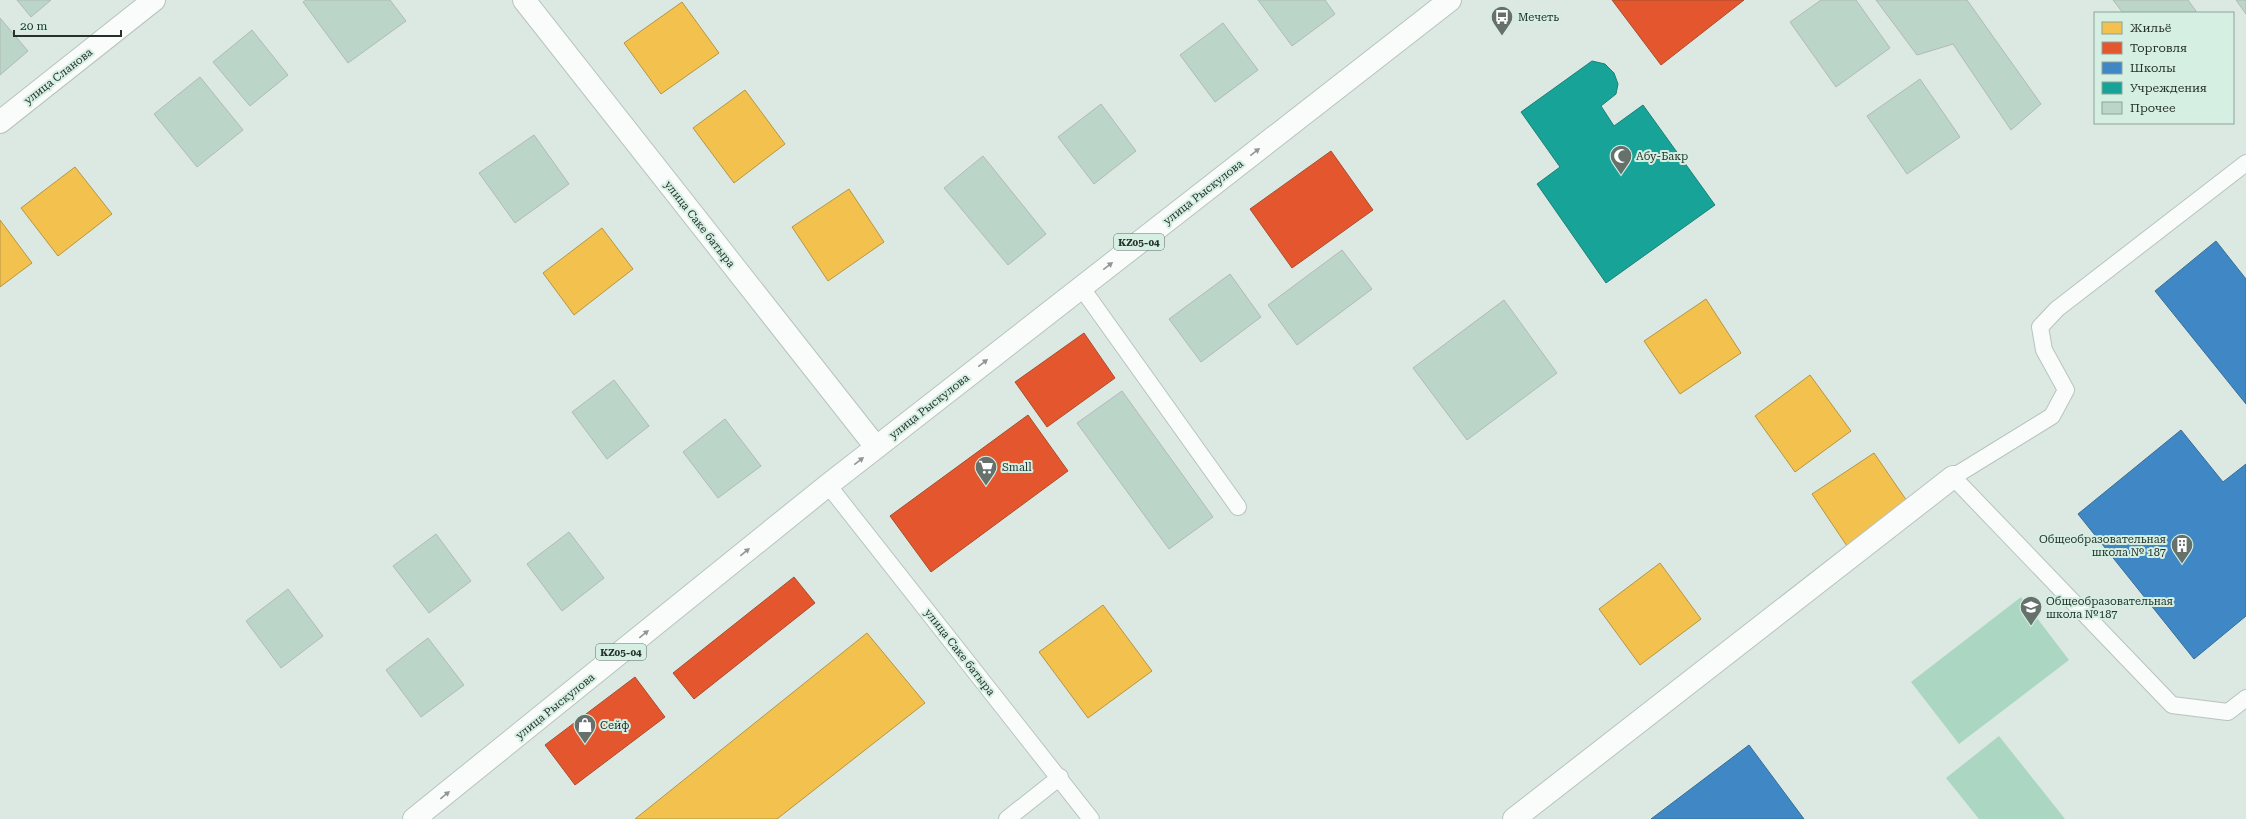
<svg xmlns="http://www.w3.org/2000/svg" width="2246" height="819" viewBox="0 0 2246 819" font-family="'Roboto Serif',serif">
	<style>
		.green { fill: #abd6c1 }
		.homes { fill: #f2c14e; stroke: #b59644 }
		.shops { fill: #e4572e; stroke: #ab4c2d }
		.schools { fill: #3f88c5; stroke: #386e97 }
		.public { fill: #17a398; stroke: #1c8178 }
		.building { fill: #bbd5c9; stroke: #b0bbb5 }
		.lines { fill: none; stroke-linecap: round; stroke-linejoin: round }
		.service-casing { stroke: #b8c4be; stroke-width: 18 }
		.minor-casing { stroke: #b8c4be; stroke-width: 24 }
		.primary-casing { stroke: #b8c4be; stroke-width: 24 }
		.service { stroke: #fafcfb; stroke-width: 16 }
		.minor { stroke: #fafcfb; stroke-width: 22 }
		.primary { stroke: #fafcfb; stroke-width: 22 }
		.oneway { fill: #909694 }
		.labels { text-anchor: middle; stroke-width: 4; stroke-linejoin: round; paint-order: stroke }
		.shield { fill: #d5efe2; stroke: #5b6a63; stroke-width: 1 }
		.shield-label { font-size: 10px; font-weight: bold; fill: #27312c }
		.poi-label { font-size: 11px; fill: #27312c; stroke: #d5efe2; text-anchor: start }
		.street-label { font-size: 11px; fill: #27312c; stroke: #d5efe2 }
	</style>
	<rect width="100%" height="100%" fill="#dbe9e2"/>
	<path class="green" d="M2021 597 2069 660 1959 744 1911 682Z
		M1999 736 2065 819H1979L1946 778Z"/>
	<path class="homes" d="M682 2 719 53 661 94 624 43Z
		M745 90 785 144 734 183 693 128Z
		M75 167 112 214 58 256 21 208Z
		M849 189 884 242 828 281 792 227Z
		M0 220 32 263 0 287Z
		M602 228 633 269 574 315 543 273Z
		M1706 299 1741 353 1680 394 1644 341Z
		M1810 375 1851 431 1795 472 1755 416Z
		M1874 453 1909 504 1847 546 1812 494Z
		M1660 563 1701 619 1640 665 1599 609Z
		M1103 605 1152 671 1088 718 1039 652Z
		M867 633 925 703 777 819H635Z"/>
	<path class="shops" d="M1612 0H1744L1661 65Z
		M1331 151 1373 210 1292 268 1250 209Z
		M1084 333 1115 378 1047 427 1015 382Z
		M1028 415 1068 471 931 572 890 516Z
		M794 577 815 603 694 699 673 673Z
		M635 677 665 717 575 785 545 745Z"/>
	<path class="schools" d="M2216 241 2246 279V404L2155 291Z
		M2181 430 2223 482 2246 464V616L2194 659 2078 514Z
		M1749 745 1804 819H1651Z"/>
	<path class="public" d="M1592 61 1605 64 1614 73 1618 84 1616 94 1601 106 1614 126 1643 105 1715 205 1606 283 1537 184 1560 167 1521 112Z"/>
	<path class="building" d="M17 0H51L31 17Z
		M306 0H390L406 21 348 63 303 2Z
		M1258 0H1325L1335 14 1292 46Z
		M1821 0H1856L1890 48 1836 87 1790 22Z
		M1876 0H1967L2041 104 2011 130 1953 44 1917 55Z
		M2113 0H2188L2196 11 2193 13H2123Z
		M2236 0H2246V14Z
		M0 18 28 51 0 75Z
		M1223 23 1258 70 1215 102 1180 55Z
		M252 30 288 75 250 106 213 62Z
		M200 77 243 130 197 167 154 114Z
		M1920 79 1960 137 1907 174 1867 116Z
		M1101 104 1136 151 1094 184 1058 137Z
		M534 135 569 184 515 223 479 173Z
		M983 156 1046 234 1008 265 944 188Z
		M1342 250 1372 289 1297 345 1268 305Z
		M1230 274 1261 317 1201 362 1169 319Z
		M1504 300 1557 373 1467 440 1413 368Z
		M614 380 649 426 607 459 572 412Z
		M1122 391 1213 517 1169 549 1077 423Z
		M725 419 761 466 718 498 683 452Z
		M569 532 604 578 562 611 527 564Z
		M436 534 471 581 429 613 393 566Z
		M288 589 323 636 281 668 246 621Z
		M428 638 464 685 421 717 386 670Z"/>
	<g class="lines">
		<g class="service-casing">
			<path id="service" d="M2246 163 2057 309 2040 327 2044 350 2066 390 2052 416 1953 477 2172 705 2228 712 2246 698
				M1081 287 1238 507
				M828 485 1091 819
				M1007 819 1060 777"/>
		</g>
		<g class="minor-casing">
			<path id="minor" d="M524 0 876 447
				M0 122 154 0
				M1514 819 1953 477"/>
		</g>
		<g class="primary-casing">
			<path id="primary" d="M414 819 828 485 1450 0"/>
		</g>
		<use href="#service" class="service"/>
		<use href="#minor" class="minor"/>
		<use href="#primary" class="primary"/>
	</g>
	<defs><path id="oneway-solid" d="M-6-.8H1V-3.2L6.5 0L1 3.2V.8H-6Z"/></defs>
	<g class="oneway">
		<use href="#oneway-solid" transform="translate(1255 152) rotate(-38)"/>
		<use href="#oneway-solid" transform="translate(1108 266) rotate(-38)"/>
		<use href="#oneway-solid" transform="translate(983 363) rotate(-38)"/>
		<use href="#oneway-solid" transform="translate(859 461) rotate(-38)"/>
		<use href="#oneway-solid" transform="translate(745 552) rotate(-39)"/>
		<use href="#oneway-solid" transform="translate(644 634) rotate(-39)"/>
		<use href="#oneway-solid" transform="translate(445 795) rotate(-39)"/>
	</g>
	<defs>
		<g id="bus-pin" transform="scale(1.15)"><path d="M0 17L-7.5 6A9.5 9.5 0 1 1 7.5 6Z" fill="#66716c" stroke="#d5efe2"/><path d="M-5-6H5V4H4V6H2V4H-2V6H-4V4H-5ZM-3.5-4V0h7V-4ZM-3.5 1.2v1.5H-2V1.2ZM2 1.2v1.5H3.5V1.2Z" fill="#fff"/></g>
		<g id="mosque-pin" transform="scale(1.15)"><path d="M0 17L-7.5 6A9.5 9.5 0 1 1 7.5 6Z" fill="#66716c" stroke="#d5efe2"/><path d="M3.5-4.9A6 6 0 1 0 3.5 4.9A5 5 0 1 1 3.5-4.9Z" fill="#fff"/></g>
		<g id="supermarket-pin" transform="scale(1.15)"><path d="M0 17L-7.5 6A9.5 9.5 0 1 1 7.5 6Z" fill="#66716c" stroke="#d5efe2"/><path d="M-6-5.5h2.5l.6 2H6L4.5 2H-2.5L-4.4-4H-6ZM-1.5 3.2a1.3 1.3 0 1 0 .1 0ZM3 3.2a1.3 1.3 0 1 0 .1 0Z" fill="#fff"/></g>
		<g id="building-pin" transform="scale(1.15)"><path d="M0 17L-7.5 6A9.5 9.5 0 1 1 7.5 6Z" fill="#66716c" stroke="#d5efe2"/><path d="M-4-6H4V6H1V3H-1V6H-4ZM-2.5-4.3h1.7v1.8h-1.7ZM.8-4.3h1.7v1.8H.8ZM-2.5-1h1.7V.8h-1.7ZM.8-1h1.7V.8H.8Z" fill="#fff"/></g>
		<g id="school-pin" transform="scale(1.15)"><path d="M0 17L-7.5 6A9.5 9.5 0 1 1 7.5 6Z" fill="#66716c" stroke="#d5efe2"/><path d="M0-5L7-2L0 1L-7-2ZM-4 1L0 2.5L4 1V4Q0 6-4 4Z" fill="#fff"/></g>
		<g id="shop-pin" transform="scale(1.15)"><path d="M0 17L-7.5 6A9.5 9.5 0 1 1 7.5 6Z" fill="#66716c" stroke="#d5efe2"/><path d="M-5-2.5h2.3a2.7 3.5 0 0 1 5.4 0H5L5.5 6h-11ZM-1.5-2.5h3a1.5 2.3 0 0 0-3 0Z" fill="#fff"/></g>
	</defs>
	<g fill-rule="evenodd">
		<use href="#bus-pin" x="1502" y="17"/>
		<use href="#mosque-pin" x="1621" y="156"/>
		<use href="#supermarket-pin" x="986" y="467"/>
		<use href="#building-pin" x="2182" y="545"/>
		<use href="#school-pin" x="2031" y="607"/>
		<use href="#shop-pin" x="585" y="725"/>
	</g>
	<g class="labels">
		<g class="shield">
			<rect x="1114" y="234" width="50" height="16" rx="3"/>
			<rect x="596" y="644" width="50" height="16" rx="3"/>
		</g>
		<g class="shield-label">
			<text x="1139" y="246">KZ05-04</text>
			<text x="621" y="656">KZ05-04</text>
		</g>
		<g class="poi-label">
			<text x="1518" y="21">Мечеть</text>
			<text x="1636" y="160">Абу-Бакр</text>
			<text x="1002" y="471">Small</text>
			<text x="2166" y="543" text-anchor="end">Общеобразовательная<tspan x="2166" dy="13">школа № 187</tspan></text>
			<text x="2046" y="605">Общеобразовательная<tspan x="2046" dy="13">школа №187</tspan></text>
			<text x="600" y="729">Сейф</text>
		</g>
		<g class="street-label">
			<text transform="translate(58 76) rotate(-38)" y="4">улица Сланова</text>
			<text transform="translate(1203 192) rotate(-38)" y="4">улица Рыскулова</text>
			<text transform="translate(700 224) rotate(52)" y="4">улица Саке батыра</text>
			<text transform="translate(929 406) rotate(-38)" y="4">улица Рыскулова</text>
			<text transform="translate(960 652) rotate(52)" y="4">улица Саке батыра</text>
			<text transform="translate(555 706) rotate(-39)" y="4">улица Рыскулова</text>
		</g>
	</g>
	<rect x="2094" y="12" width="140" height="112" fill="#d5efe2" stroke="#8fa399"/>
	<rect x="2102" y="22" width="20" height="12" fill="#f2c14e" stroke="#8fa399"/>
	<text x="2130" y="32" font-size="12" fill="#27312c">Жильё</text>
	<rect x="2102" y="42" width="20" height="12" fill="#e4572e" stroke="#8fa399"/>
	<text x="2130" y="52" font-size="12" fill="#27312c">Торговля</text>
	<rect x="2102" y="62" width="20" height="12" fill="#3f88c5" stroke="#8fa399"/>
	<text x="2130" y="72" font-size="12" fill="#27312c">Школы</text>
	<rect x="2102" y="82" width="20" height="12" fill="#17a398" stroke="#8fa399"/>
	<text x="2130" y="92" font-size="12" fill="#27312c">Учреждения</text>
	<rect x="2102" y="102" width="20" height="12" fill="#bbd5c9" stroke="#8fa399"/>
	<text x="2130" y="112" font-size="12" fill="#27312c">Прочее</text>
	<path d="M14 30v6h107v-6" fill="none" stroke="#27312c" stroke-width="2"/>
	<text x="20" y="30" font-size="12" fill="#27312c" stroke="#d5efe2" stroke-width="3" paint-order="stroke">20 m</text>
</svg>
